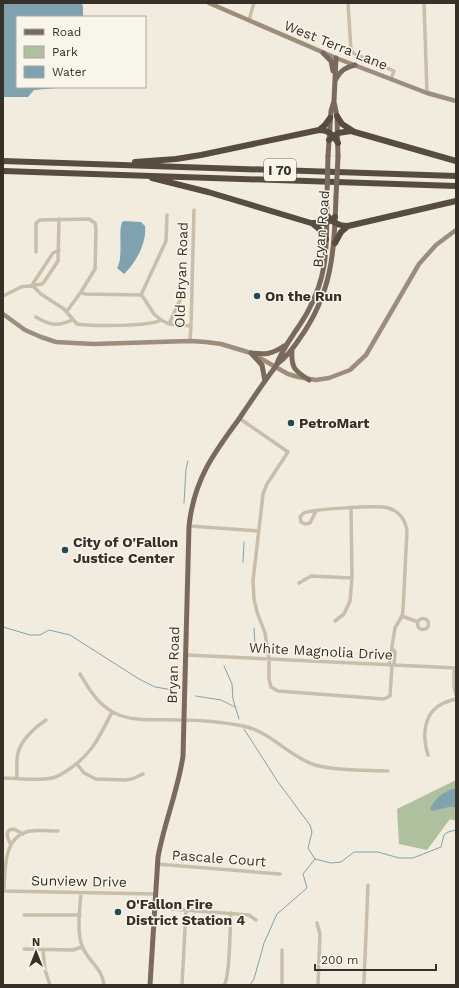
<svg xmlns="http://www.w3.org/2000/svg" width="459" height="988" viewBox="0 0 459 988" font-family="'Work Sans',sans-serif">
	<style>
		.green { fill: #afc09e }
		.water { fill: #7ea3ae }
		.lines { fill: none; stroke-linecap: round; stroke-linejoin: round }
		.stream { stroke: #7ea3ae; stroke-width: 1 }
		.street { stroke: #cabeaa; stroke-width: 3.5 }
		.secondary { stroke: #9d8e7b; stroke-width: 4.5 }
		.primary { stroke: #796a5b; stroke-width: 5 }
		.highway { stroke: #584c41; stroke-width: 6 }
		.primary-bridge { stroke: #796a5b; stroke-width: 5 }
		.poi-dot { fill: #204a58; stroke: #f9f5ea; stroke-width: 1.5 }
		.labels { text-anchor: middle; stroke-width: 3; stroke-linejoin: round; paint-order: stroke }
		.shield { fill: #f9f5ea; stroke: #716b63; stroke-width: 1 }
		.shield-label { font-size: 13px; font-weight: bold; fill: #373029 }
		.street-label { font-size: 14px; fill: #373029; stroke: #f9f5ea }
		.poi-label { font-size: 14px; font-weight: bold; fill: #373029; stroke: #f9f5ea; text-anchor: start }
	</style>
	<rect width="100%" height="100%" fill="#f2ecde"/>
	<path class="green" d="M456 780V821L450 819 427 850 399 844 397 809Z"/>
	<path class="water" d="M3 3H81L83 6V17H17V87H68L34 90 28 97H3Z
		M124 221 141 222 145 226C147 242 136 263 124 274L117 268C123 259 119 237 121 226L122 222Z
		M456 788V807H449L432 811 430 809C435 798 444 791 456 788Z"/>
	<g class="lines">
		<path class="stream" d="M184 503 186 469 188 461
			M243 562 244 542
			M3 627 30 635H40L49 630 70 635 139 679 155 687 173 690
			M254 628 255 645
			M224 666 232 684 233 699 239 719
			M196 696 221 700 235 707
			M244 729 278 782 310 825 312 832 308 848 315 859
			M315 859 331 863 341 862 354 852H378L399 858H413L441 847 444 835 448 832 456 830
			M250 985 254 979 264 943 277 914 307 888 303 874 315 859"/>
		<path class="street" d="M348 3 351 50 353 53 394 71 391 79
			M424 3 427 93
			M249 20 254 3
			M36 252V223L40 220 89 219 95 223 96 229 95 269 81 292 67 311
			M32 285 41 294 64 309 77 324C92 326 149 327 161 320L169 324 191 326
			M32 285 53 253 59 250
			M81 292 85 294 141 295 143 297 154 314 161 320
			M141 295 166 241 167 215
			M3 296 21 287 42 284 44 282 58 261 59 219
			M36 317C49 325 57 327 72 320
			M169 324 181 298
			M190 341 191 326 194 210
			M239 418 288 452 267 484 263 494 253 581 254 599 257 612 265 633 269 659V679L271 687 278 691 384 699 390 696 392 665
			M316 511 310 523 305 524 301 522 300 517C302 515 302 514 304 513 313 509 379 505 388 508 399 511 405 519 407 530L403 610 402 616 395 628 389 665
			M189 526 258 531
			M299 583 311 576 352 578
			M402 616 418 622
			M417.5 624a5.5 5.5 0 1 1 11 0a5.5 5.5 0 1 1-11 0Z
			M335 621 344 614 350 601 352 578 351 508
			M392 648 395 652 394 665
			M186 655 456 668
			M454 668V687L456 695
			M80 674C91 692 99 707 119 715 137 722 160 719 179 720 200 720 223 722 243 726 270 731 289 757 315 765 335 771 366 770 388 771
			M428 755C422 736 423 712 444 703 448 701 452 700 456 699
			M77 764 84 773 96 779 125 780 132 779 143 774
			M3 778C19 778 37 781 52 778 58 777 63 773 68 770 93 753 99 737 112 712
			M17 778C17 770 16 761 18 753 21 740 35 727 46 720
			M11 845C9 840 5 835 9 830L14 829 23 834
			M157 864 280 874
			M3 891 155 894
			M4 891C5 870 3 836 30 831 39 830 49 831 58 831
			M81 893C80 908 76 934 83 948 89 962 103 969 104 985
			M171 909 249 915 256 920
			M24 915H80
			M317 923 320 934 318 985
			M24 949 73 950 82 947
			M43 950 45 970 50 985
			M282 950V985
			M182 985 186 910
			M224 985C230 979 230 925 231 913
			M363 985 364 982 368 885"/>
		<path class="secondary" d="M209 3 336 58 427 93 456 101
			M3 314 25 330 41 337 56 342 93 344 190 341 206 342 221 344 251 353 288 374 298 377 316 380 329 378 350 370 366 355 419 264 436 245 456 230"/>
		<path class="primary" d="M323 53 331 61 333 71
			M335 81C340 71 344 68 355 65
			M334 102 337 116 338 156
			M328 156 331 111 334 101 336 58
			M292 351C291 368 295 371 309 380
			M251 353C266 355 272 354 284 346
			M251 353 262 365 265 381
			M276 365C287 357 293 348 300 338 333 291 334 251 336 197
			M150 985 158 857C164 823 178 791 183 756L189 526C194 480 213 454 239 419 251 401 263 383 276 366 283 346 297 331 307 313 330 272 326 242 327 197"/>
		<path class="highway" d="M337 116 342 124 353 131
			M319 130 325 125 330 118
			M329 140 338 133 351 131 456 161
			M3 161 456 176
			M135 162 176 159 201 155 319 130C329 130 334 135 338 143
			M3 171 456 186
			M152 178 208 192 311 223H326L335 217
			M326 214C331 222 339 226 348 226L456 201
			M313 224 319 229 326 239
			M335 243 341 232 348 226"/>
		<path class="primary-bridge" d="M327 197 328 156
			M336 197 338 156"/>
	</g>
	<g class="poi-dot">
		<circle cx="257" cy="296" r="4"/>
		<circle cx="291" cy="423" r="4"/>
		<circle cx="65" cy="550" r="4"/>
		<circle cx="118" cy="912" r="4"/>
	</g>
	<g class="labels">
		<rect class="shield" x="264" y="159" width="32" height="22" rx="3"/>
		<g class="shield-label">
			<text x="280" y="175">I 70</text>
		</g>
		<g class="street-label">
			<text transform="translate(336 45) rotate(22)" y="5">West Terra Lane</text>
			<text transform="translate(321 229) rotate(-85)" y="5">Bryan Road</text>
			<text transform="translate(181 275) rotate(-88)" y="5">Old Bryan Road</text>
			<text transform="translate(321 651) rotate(3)" y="5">White Magnolia Drive</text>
			<text transform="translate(173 665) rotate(-88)" y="5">Bryan Road</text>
			<text transform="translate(219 858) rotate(4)" y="5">Pascale Court</text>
			<text transform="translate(79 881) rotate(1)" y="5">Sunview Drive</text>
		</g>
		<g class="poi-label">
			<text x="265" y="301">On the Run</text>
			<text x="299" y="428">PetroMart</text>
			<text x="73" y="547">City of O'Fallon<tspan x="73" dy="16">Justice Center</tspan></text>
			<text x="126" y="909">O'Fallon Fire<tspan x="126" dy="16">District Station 4</tspan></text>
		</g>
	</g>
	<rect width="459" height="988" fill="none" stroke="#373029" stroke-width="8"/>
	<rect x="16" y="16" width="130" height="72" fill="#f9f5ea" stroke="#aba69d"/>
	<rect x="24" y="29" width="20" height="6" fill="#796a5b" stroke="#aba69d"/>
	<text x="52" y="36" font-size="12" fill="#373029">Road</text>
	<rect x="24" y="46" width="20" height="12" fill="#afc09e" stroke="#aba69d"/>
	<text x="52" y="56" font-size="12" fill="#373029">Park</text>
	<rect x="24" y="66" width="20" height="12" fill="#7ea3ae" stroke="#aba69d"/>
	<text x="52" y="76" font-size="12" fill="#373029">Water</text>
	<g transform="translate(36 952)" stroke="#f9f5ea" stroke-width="3" paint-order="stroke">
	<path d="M0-3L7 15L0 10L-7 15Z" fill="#373029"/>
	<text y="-6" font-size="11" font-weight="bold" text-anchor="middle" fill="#373029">N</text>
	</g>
	<path d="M315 964v6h121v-6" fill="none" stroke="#373029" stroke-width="2"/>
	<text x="321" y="964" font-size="12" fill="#373029" stroke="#f9f5ea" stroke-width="3" paint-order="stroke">200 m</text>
</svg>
